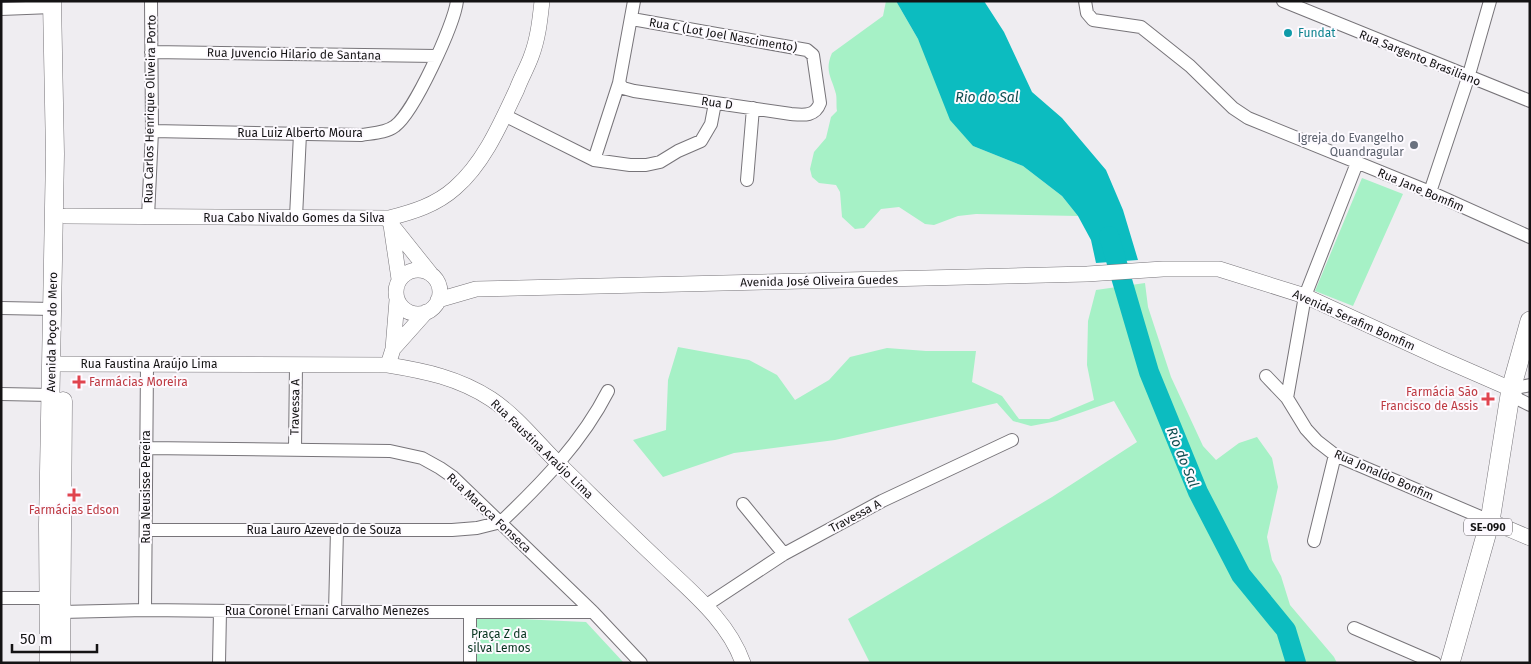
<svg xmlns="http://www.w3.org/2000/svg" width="1531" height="664" viewBox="0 0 1531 664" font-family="'Fira Sans',sans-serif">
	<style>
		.green { fill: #a6f1c6 }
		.water { fill: #0cbcc0 }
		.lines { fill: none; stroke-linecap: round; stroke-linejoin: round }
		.river { stroke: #0cbcc0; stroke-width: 20 }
		.minor-casing { stroke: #777479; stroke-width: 14 }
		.tertiary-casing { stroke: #777479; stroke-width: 16 }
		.secondary-casing { stroke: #777479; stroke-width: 19 }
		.primary-casing { stroke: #777479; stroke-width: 20 }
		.minor { stroke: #fff; stroke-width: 12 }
		.tertiary { stroke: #fff; stroke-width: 15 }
		.secondary { stroke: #fff; stroke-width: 18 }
		.primary { stroke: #fff; stroke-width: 19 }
		.culture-dot { fill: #0f9aa8; stroke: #fdfaff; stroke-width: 2 }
		.worship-dot { fill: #6b7280; stroke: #fdfaff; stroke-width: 2 }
		.health-dot { fill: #e0444e; stroke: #fdfaff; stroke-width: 2 }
		.labels { text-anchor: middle; stroke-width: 4; stroke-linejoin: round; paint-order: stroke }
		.shield { fill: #fdfaff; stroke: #5a585a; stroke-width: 1 }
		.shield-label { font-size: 11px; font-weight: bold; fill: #141314 }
		.culture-label { font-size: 12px; fill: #0d838f; stroke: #fdfaff; text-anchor: start }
		.street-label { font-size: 12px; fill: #141314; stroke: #fdfaff }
		.worship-label { font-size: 12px; fill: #5b616d; stroke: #fdfaff; text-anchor: end }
		.health-label { font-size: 12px; fill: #be3a42; stroke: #fdfaff; text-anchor: start }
		.park-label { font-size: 12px; fill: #07341f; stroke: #fdfaff }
		.water-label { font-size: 14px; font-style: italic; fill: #0e4e50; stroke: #fdfaff }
	</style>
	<rect width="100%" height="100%" fill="#efedf1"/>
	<path class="green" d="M886 1H896L918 39 973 146 1023 166 1062 196 1078 216 976 214 958 216 934 225 925 224 899 207 881 209 864 228 855 229 842 217 840 192 836 185 819 183 812 177 810 169 814 152 826 138 831 117 837 111C836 106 837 99 836 94 832 78 824 71 832 53L883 16Z
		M1362 178 1403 194 1353 306 1315 291Z
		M1145 283 1148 307 1171 377 1203 446 1216 460 1239 443 1257 437 1272 458 1278 487 1267 537 1272 560 1281 576 1290 605 1334 657 1337 663H870L848 619 1052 497 1137 442 1114 401 1057 421 1031 426 1013 421 997 403 835 440 734 453 663 477 633 440 666 430 668 380 678 347 749 360 777 375 795 400 829 380 850 357 887 348 926 351H976L972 382 1002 396 1019 419H1049L1094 400 1087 365 1088 321 1096 290Z
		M475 617 586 622 624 663H476Z"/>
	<path class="water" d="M896 1H984L1004 32 1032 92 1062 118 1106 170 1123 210 1138 260 1096 263 1091 240 1078 216 1062 196 1023 166 973 146 950 120 918 39Z"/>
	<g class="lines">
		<path class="river" d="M1109 236 1149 372 1198 492 1241 575 1286 630 1296 663"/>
		<g class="minor-casing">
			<path id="minor" d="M1085 1 1087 13 1093 20 1141 27 1190 66 1233 108 1248 118 1430 192 1530 237
				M1283 1 1530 101
				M1 9 52 7
				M151 52 437 56
				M619 83 623 88 634 91 791 114C803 115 815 117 820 103L813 55 807 50 632 19
				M504 115 594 160 630 165H646L660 162 678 151 701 141 711 124 715 103
				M152 131 361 135C373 133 386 133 395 126 414 112 454 25 457 1
				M594 160 619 83 634 1
				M747 180 753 108
				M1430 192 1468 78 1490 1
				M148 217 152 131 151 1
				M296 217 300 134
				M1 308 53 309
				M1266 376 1287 398 1306 429 1317 441 1335 455 1490 521
				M1530 385 1511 389 1518 399 1530 405
				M1 394 52 395
				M1287 398 1305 296 1357 163
				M146 448 390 451 422 458 440 468 453 477 593 612 641 663
				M295 449 296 365
				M743 504 784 554
				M146 530H452L477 528 501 522C542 483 582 442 608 391
				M1314 541 1335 455
				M1 598H48
				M705 606 784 554 882 501 1012 440
				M145 610 147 364
				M62 612 145 610 335 612H593
				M335 612 337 530
				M470 612V663
				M1354 628 1435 663
				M219 663 220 611"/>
		</g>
		<g class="tertiary-casing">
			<path id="tertiary" d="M66 216 389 218C413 212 436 205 455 188 484 163 501 123 517 89 521 78 527 68 531 57 538 39 540 20 542 1
				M390 223 430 273
				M391 225 399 279
				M396 292a22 22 0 1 1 44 0a22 22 0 1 1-44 0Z
				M438 300 476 289 1087 274 1163 269H1219L1305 296 1440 358 1511 389
				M393 349 426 312
				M52 364 388 365C425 371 459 378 491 399 518 417 539 445 562 467 594 498 625 529 657 559 689 590 728 620 743 663
				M388 365 393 349 397 300
				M1490 521 1530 538"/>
		</g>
		<g class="secondary-casing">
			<path id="secondary" d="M49 663 48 525 55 154 52 1
				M61 663 63 401"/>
		</g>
		<g class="primary-casing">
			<path id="primary" d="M1450 663 1490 521 1511 389 1530 321"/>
		</g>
		<use href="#minor" class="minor"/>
		<use href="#tertiary" class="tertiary"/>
		<use href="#secondary" class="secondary"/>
		<use href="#primary" class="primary"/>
	</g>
	<circle class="culture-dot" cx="1288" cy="33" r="5"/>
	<circle class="worship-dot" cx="1414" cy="145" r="5"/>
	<g class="health-dot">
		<path d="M76.5 374.5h5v5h5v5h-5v5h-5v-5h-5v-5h5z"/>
		<path d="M1485.5 391.5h5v5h5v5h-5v5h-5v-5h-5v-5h5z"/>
		<path d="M71.5 487.5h5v5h5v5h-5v5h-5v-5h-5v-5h5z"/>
	</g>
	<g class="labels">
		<rect class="shield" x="1464" y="518.5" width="48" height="17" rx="4"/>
		<g class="shield-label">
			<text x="1488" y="531">SE-090</text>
		</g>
		<g class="culture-label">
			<text x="1298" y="37">Fundat</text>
		</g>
		<g class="street-label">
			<text transform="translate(723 35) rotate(10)" y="4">Rua C (Lot Joel Nascimento)</text>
			<text transform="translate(294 54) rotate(1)" y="4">Rua Juvencio Hilario de Santana</text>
			<text transform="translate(1420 58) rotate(22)" y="4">Rua Sargento Brasiliano</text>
			<text transform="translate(717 103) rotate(8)" y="4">Rua D</text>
			<text transform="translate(150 109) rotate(-89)" y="4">Rua Carlos Henrique Oliveira Porto</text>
			<text x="300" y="137">Rua Luiz Alberto Moura</text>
			<text transform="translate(1421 190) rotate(23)" y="4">Rua Jane Bomfim</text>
			<text x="294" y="222">Rua Cabo Nivaldo Gomes da Silva</text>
			<text transform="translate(819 281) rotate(-1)" y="4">Avenida José Oliveira Guedes</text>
			<text transform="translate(1354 320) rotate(24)" y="4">Avenida Serafim Bomfim</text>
			<text transform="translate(52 332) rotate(-89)" y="4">Avenida Poço do Mero</text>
			<text x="149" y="368">Rua Faustina Araújo Lima</text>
			<text transform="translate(295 407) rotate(-89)" y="4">Travessa A</text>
			<text transform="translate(542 449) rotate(44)" y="4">Rua Faustina Araújo Lima</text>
			<text transform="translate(1384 475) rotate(24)" y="4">Rua Jonaldo Bonfim</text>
			<text transform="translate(146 487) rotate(-90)" y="4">Rua Neusisse Pereira</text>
			<text transform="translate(489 513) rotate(43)" y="4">Rua Maroca Fonseca</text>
			<text transform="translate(855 516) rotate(-28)" y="4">Travessa A</text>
			<text x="324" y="534">Rua Lauro Azevedo de Souza</text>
			<text x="327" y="615">Rua Coronel Ernani Carvalho Menezes</text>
		</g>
		<g class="worship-label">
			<text x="1404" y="142">Igreja do Evangelho<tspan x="1404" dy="14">Quandragular</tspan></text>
		</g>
		<g class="health-label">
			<text x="89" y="386">Farmácias Moreira</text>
			<text x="1478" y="396" text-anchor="end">Farmácia São<tspan x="1478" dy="14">Francisco de Assis</tspan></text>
			<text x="74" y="514" text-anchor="middle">Farmácias Edson</text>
		</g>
		<g class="park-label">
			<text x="499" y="638">Praça Z da<tspan x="499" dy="14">silva Lemos</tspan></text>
		</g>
		<g class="water-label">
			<text x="987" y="102">Rio do Sal</text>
			<text transform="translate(1183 457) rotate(68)" y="5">Rio do Sal</text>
		</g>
	</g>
	<rect width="1531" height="664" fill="none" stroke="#141314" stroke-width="5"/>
	<path d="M12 644v8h85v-8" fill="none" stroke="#141314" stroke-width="2.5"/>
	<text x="20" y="644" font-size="15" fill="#141314" stroke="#fdfaff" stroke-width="4" paint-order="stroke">50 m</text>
</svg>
